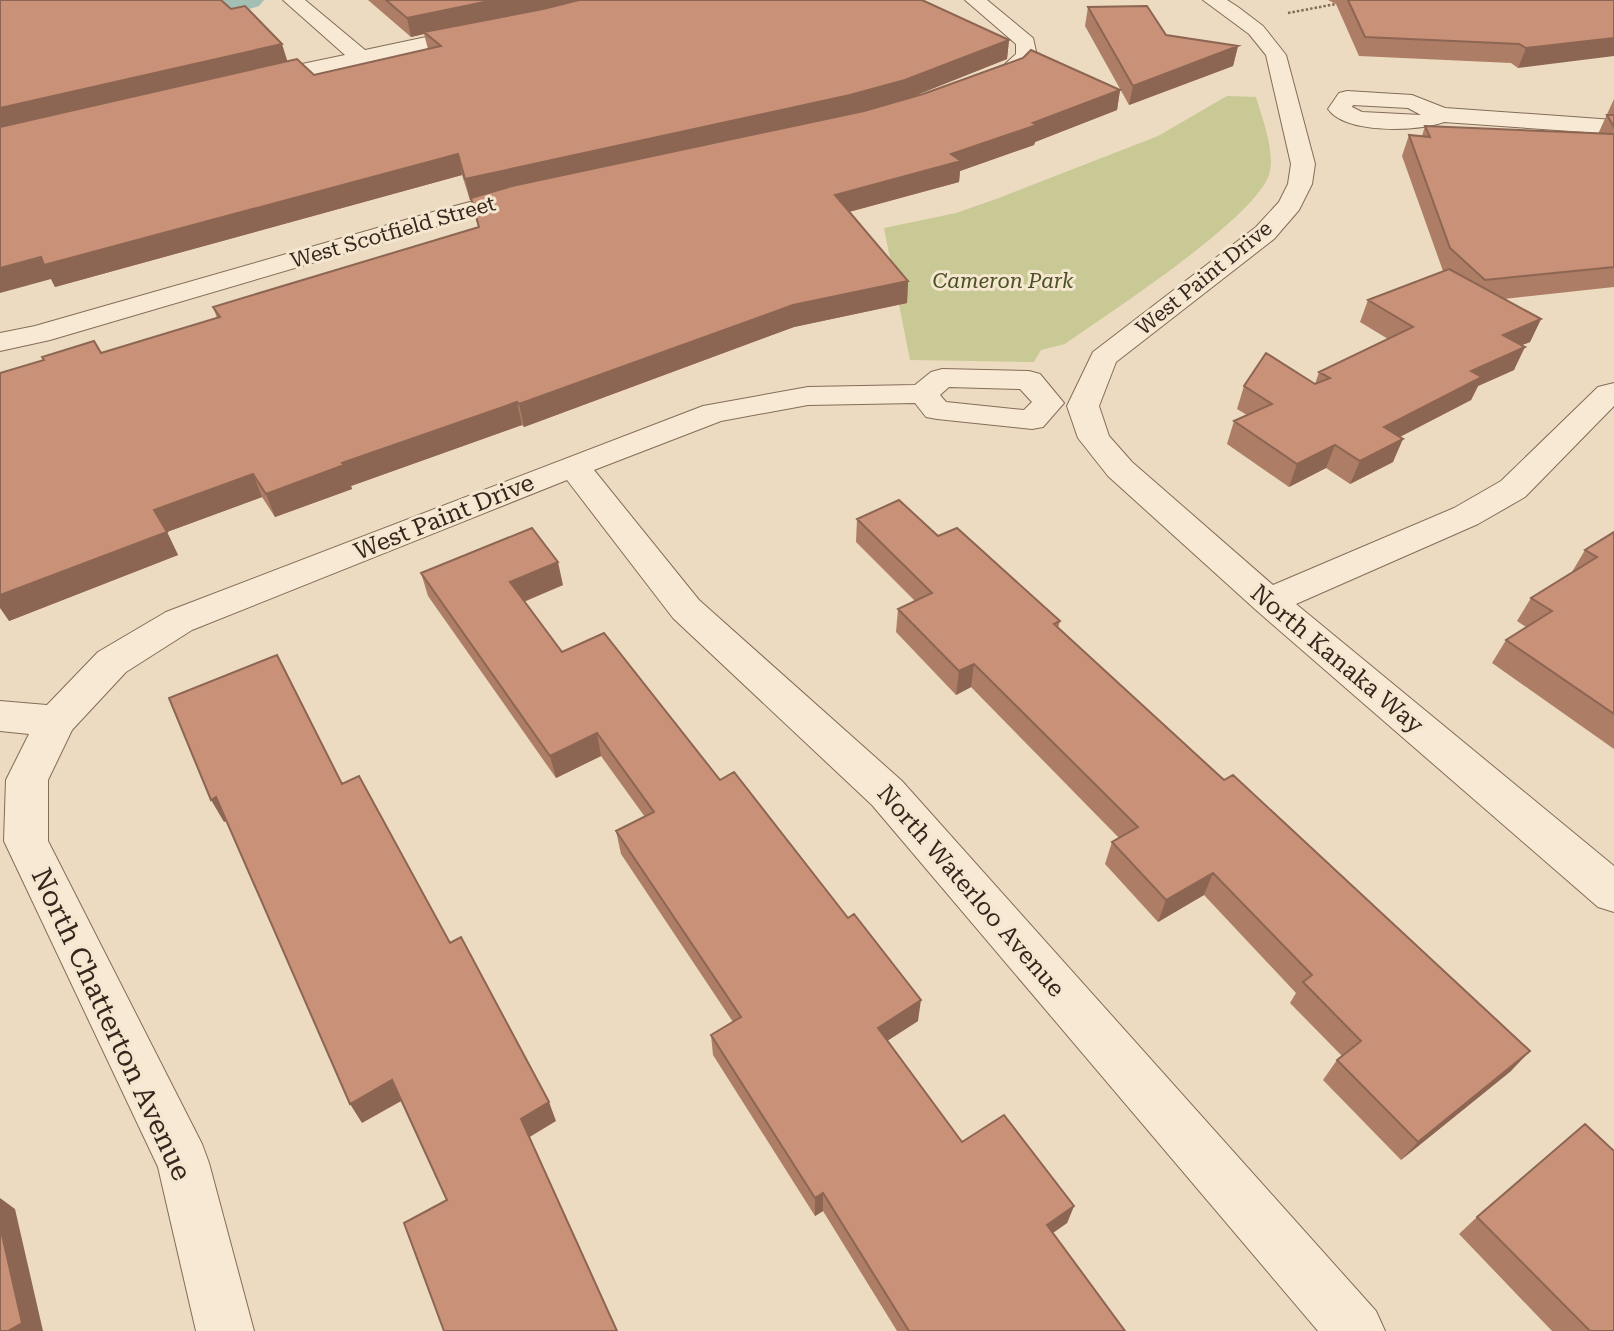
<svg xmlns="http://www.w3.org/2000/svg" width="1614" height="1331" viewBox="0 0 1614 1331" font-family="'Roboto Serif',serif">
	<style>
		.green { fill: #c8c995 }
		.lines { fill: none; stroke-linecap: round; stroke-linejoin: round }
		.canal { fill: #a3beb3; fill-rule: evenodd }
		.minor-casing { stroke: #846c59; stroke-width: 2 }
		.path { stroke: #846c59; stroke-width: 2.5; stroke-dasharray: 2.5 2; stroke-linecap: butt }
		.minor { fill: #f7e9d3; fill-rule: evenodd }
		.wall { fill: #ad7d66 }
		.shaded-wall { fill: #8d6653 }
		.building { fill: #c99177; stroke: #8d6653; stroke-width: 2 }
		.labels { text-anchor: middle; stroke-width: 6; stroke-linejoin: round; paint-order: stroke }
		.far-street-label { font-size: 21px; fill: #34261d; stroke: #f4e6cf }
		.far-park-label { font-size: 21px; font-style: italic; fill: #495024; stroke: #f4e6cf }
		.street-label { font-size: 24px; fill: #34261d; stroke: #f4e6cf }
		.near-street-label { font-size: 28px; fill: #34261d; stroke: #f4e6cf }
	</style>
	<rect width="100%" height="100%" fill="#ecdbc0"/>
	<path class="green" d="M1227 96 1256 97C1262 118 1276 153 1269 175 1253 220 1109 313 1065 344L1041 350 1034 362 910 360 884 228 956 213 999 198 1158 136Z"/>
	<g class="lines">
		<path class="canal" d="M207 0H264L259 6 249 9 0 61V43Z"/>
		<g class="minor-casing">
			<path id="minor" d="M283 0H305L365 50 478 26 485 28 488 32 485 36 478 38 257 87 249 85 246 80 249 75 345 55Z
				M965 0H987L1033 38 1037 56C1025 73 996 91 974 86L971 81 974 76 1004 65 1016 54V44Z
				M1203 0H1227L1238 7 1263 26 1286 55 1315 164 1312 184 1299 210 1274 239 1116 362 1099 406 1109 436 1132 462 1273 585 1454 508 1501 481 1598 387 1614 383V406L1525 497 1478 524 1296 604 1614 866V912L1598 907 1256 610 1108 476 1078 438 1067 406 1093 352 1256 227 1279 202 1288 184 1291 164 1266 55 1249 34Z
				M1347 91 1412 95 1445 108 1614 120V134L1444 122C1418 132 1345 134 1328 109L1339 93ZM1353 105 1408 108 1421 115 1362 112 1352 107Z
				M524 188 533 191 537 196 533 201 465 218 50 340 0 351V333L35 326 447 208Z
				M942 369 1029 371 1040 374 1064 403 1043 427 1032 429 937 419 926 417 915 403 808 405 721 421 594 470 699 600 902 781 1376 1311 1385 1331H1318L872 805 673 618 567 480 192 630 126 672 72 730 48 780V841L202 1144 209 1163 254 1331H196L158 1167 4 841 6 780 29 734 0 731V701L47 705 98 652 166 612 703 406 808 387 915 385 931 372ZM949 387 1020 389 1032 402 1024 410 946 402 940 395Z"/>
		</g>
		<path class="path" d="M1288 13 1341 3"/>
		<use href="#minor" class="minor"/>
	</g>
	<path class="wall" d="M368 0H922L1009 40 1007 59 904 100 1120 90 1117 110 1035 142 1034 145 960 171 959 182 849 212 908 281 907 303 794 327 524 427 522 425 351 486 352 489 275 517 262 497 167 532 178 555 9 621 101 353 217 318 213 307 478 227 471 200H470L462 175 55 287 51 279 287 61 314 75 428 49 424 34 411 37Z
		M1328 0H1614L1518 68 1511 63 1359 56 1336 4Z
		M1088 7 1166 35 1238 46 1233 66 1129 105 1085 26Z
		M1614 99V287L1504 299 1541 319 1530 342 1521 345 1514 370 1478 386 1471 400 1400 437 1393 462 1350 484 1326 468 1289 487 1227 444 1234 421 1247 415 1237 409 1244 386 1315 384 1319 372 1388 339 1360 322 1368 300 1443 271 1402 156 1409 135 1422 136 1425 126 1598 134Z
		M857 519 938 536 1060 621 1058 628 1511 1071 1401 1160 1323 1080 1337 1060 1342 1056 1290 1003 1296 993 1204 895 1158 922 1105 864 1112 842 1119 838 971 687 956 695 896 632 898 609 915 601 856 542Z
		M1614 532V749L1492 663 1506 640 1526 627 1517 621 1531 598 1572 572 1585 550Z
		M421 573 563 585 524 602 562 652 720 780 918 1021 887 1041 962 1142 1074 1206 1067 1223 1053 1233 1125 1331H897L823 1211 815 1216 713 1055 711 1035 733 1022 621 854 616 831 645 817 601 756 556 778 428 596Z
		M1477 1217 1614 1331H1552L1459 1234Z"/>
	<path class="shaded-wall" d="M494 0H584L426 34 424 32V34L411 37 407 18Z
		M1614 38V56L1518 68 1526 48Z
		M1009 40 1007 59 904 100 849 115 470 200 465 179Z
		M282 44 288 63 0 130V108Z
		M1238 46 1233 66 1129 105 1133 86Z
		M1120 90 1117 110 1035 142 1034 145 960 171 959 182 834 216 835 195 951 154Z
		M458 154 462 175 55 287 51 279 0 293V268Z
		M908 281 907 303 794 327 524 427 519 404 793 305Z
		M1541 319 1530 342 1493 357 1503 335Z
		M1525 347 1514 370 1478 386 1471 400 1374 450 1384 427 1471 371Z
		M517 402 522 425 351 486 352 489 275 517 266 494 342 463Z
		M1403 439 1393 462 1350 484 1360 461Z
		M1335 445 1326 468 1289 487 1297 464Z
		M253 474 262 497 167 532 178 555 9 621 0 608V595L154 510Z
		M558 562 563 585 515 605 510 582Z
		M974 664 971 687 956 695 959 671Z
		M597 733 601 756 556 778 550 756Z
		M216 797 229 820 224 822 211 800Z
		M1213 873 1204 895 1158 922 1166 900Z
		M921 1000 918 1021 876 1048 878 1028Z
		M1530 1051 1511 1071 1401 1160 1418 1142Z
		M392 1080 403 1100 362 1123 350 1104Z
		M549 1102 556 1121 528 1138 521 1119Z
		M823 1193V1211L815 1216V1198Z
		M0 1198 15 1209 43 1331H8L0 1226Z
		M1074 1206 1067 1223 1041 1241 1047 1225Z"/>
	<path class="building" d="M0 0H221L231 9 245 6 282 44 0 108Z
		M386 0H494L407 18Z
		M579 0H922L1009 40 905 80 850 95 465 179 458 154 44 265 41 257 0 268V127L297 59 314 75 441 46 424 32 543 9Z
		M1348 0H1614V38L1526 48 1519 44 1365 37Z
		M1147 6 1166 35 1238 46 1133 86 1088 7Z
		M1031 50 1120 90 1033 123 1037 125 951 154 961 161 835 195 908 281 793 305 519 404 517 402 342 463 344 465 266 494 253 474 154 510 167 532 0 595V373L44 360 42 357 94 341 101 353 220 317 213 307 479 227 471 198 512 186 864 111 923 94 1023 58Z
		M1607 115H1614V127Z
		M1425 126 1614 134V267L1485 280 1450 248 1409 135 1430 137Z
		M1449 269 1541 319 1503 335 1525 347 1471 371 1482 377 1384 427 1403 439 1360 461 1335 445 1297 464 1234 421 1272 404 1244 386 1266 353 1315 384 1330 378 1319 372 1413 327 1368 300Z
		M899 500 938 536 957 528 1060 621 1054 624 1224 780 1233 775 1530 1051 1418 1142 1337 1060 1361 1041 1303 982 1312 975 1213 873 1166 900 1112 842 1138 827 974 664 959 671 898 609 932 593 857 519Z
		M532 528 558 562 510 582 562 652 604 633 720 780 734 772 848 918 854 914 921 1000 878 1028 962 1142 1004 1115 1074 1206 1047 1225 1125 1331H909L823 1193 815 1198 711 1035 741 1017 616 831 654 812 597 733 550 756 421 573Z
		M1614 532V714L1506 640 1552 611 1531 598 1597 557 1585 550Z
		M277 655 342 784 359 776 450 943 461 937 549 1102 521 1119 617 1331H444L404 1223 447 1200 392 1080 350 1104 216 797 211 800 169 698Z
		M1585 1124 1614 1151V1331H1590L1477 1217Z
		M0 1226 22 1323 8 1331H0Z"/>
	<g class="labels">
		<g class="far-street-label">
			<text transform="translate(393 232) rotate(-16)" y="7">West Scotfield Street</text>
			<text transform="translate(1204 278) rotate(-39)" y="7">West Paint Drive</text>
		</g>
		<g class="far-park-label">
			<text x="1003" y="288">Cameron Park</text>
		</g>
		<g class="street-label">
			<text transform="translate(444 517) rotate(-22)" y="8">West Paint Drive</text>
			<text transform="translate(1337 659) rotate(40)" y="8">North Kanaka Way</text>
			<text transform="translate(971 891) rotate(49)" y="8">North Waterloo Avenue</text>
		</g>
		<g class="near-street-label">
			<text transform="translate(112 1024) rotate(65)" y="10">North Chatterton Avenue</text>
		</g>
	</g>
</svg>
